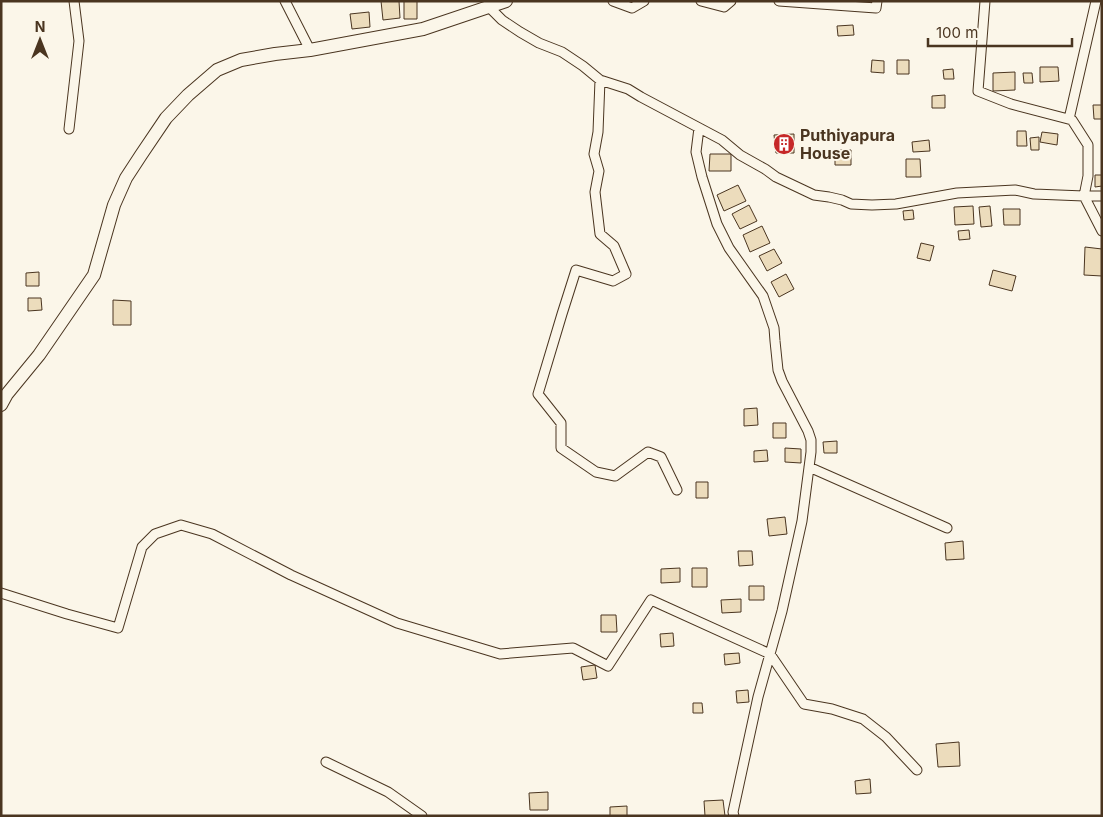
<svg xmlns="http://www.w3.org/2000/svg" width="1103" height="817" viewBox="0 0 1103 817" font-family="Inter,sans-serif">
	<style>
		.building { fill: #ecdcbc; stroke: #4a3520 }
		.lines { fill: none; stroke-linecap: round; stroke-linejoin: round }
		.street-casing { stroke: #4a3520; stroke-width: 11 }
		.secondary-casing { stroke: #4a3520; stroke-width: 14 }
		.street { stroke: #fbf6e9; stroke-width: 9 }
		.secondary { stroke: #fbf6e9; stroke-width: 12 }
		.labels { text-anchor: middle; stroke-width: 4; stroke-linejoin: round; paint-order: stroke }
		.poi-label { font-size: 16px; font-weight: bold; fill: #4a3520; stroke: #fbf6e9; text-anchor: start }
	</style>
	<rect width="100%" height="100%" fill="#fbf6e9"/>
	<path class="building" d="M381 1H399L400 18 383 20Z
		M404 1H417V19H404Z
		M369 12 370 27 352 29 350 14Z
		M853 25 854 35 838 36 837 26Z
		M872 60 884 61V73L871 72Z
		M897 60H909V74H897Z
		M1040 67H1058L1059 81 1040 82Z
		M953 69 954 79H944L943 70Z
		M1015 72V90L993 91V73Z
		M1023 73H1032L1033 83H1024Z
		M945 95V108H932V96Z
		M1093 105H1102V119H1094Z
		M1017 131H1026L1027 146H1017Z
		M1042 132 1058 134 1057 145 1040 142Z
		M794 134V153H776L774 135Z
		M1039 137V150H1031L1030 138Z
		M929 140 930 151 913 152 912 142Z
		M835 150H851V165H835Z
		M710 154H731V171H709Z
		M906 159H920L921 177H906Z
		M1095 175H1102V186L1095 187Z
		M738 185 746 201 724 211 717 195Z
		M749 205 757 221 740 229 732 214Z
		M973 206 974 224 955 225 954 207Z
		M990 206 992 226 981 227 979 207Z
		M1003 209H1020V225H1004Z
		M913 210 914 219 904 220 903 211Z
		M762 226 770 243 750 252 743 235Z
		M969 230 970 239 959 240 958 231Z
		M921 243 934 246 930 261 917 258Z
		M1085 247 1102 249V276L1084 275Z
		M774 249 782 263 767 271 759 256Z
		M993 270 1016 276 1012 291 989 285Z
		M39 272V286H26V273Z
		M786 274 794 289 779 297 771 282Z
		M28 298H41L42 310 28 311Z
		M113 300 131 301V325H113Z
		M757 408 758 425 744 426V409Z
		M773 423H786V438H773Z
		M837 441V453H824L823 442Z
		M785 448 801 449V463L785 462Z
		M767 450 768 461 754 462V451Z
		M696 482H708V498H696Z
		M785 517 787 534 769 536 767 519Z
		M963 541 964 559 946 560 945 543Z
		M738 551H752L753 565 739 566Z
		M680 568V582L661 583V569Z
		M692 568H707V587H692Z
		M749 586H764V600H749Z
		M741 599V612L722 613 721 600Z
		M601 615H616L617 632H601Z
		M673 633 674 646 661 647 660 634Z
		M739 653 740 663 725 665 724 654Z
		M595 665 597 678 583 680 581 667Z
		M748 690 749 702 737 703 736 691Z
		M693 703H702L703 713H693Z
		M959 742 960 766 938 767 936 744Z
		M870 779 871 793 856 794 855 781Z
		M548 792V810H530L529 793Z
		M723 800 725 816H705L704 801Z
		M627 806V816H610V807Z"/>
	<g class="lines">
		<g class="street-casing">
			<path id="street" d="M285 1 310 50
				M613 1 632 8 644 1
				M701 1 724 7 731 1
				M779 1 876 8 877 1
				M489 7 502 20 520 32 539 43 562 52 583 66 600 80 628 89 641 97 722 140 740 155 765 169 776 177 814 195 829 197 842 200 851 204 872 205 896 204 957 193 1015 190 1034 194 1084 196 1088 176V145L1072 120 1011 104 978 91 985 1
				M600 80 598 132 594 154 599 171 595 192 600 234 614 246 626 274 613 281 576 270 562 314 538 394 561 423V448L596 472 615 476 648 452 661 457 677 490
				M1069 119 1096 1
				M699 128 696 152 702 177 717 224 729 248 763 296 774 328 775 341 778 370 782 381 808 431 811 440V452L802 521 782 611 758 697 733 812 734 816
				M69 129 79 41 74 1
				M1102 196H1084L1102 231
				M809 467 947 528
				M1 593 67 614 118 628 142 547 155 534 181 525 212 534 291 575 397 623 500 654 573 648 608 666 651 600 770 654 804 704 832 709 863 719 886 737 917 770
				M326 762 388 792 422 816"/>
		</g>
		<g class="secondary-casing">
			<path id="secondary" d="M1 405 7 394 39 355 94 275 114 205 126 178 141 155 166 118 188 95 217 70 241 60 275 54 310 50 423 29 506 1"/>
		</g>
		<use href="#street" class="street"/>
		<use href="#secondary" class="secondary"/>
	</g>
	<defs>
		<g id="building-disc" transform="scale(1.125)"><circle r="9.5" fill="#c62828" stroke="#fbf6e9"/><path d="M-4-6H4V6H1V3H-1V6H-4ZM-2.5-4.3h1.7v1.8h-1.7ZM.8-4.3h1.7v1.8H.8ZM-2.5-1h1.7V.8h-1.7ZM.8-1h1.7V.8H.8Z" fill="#fff"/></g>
	</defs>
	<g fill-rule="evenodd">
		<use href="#building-disc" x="784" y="144"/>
	</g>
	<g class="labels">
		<g class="poi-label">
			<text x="800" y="141">Puthiyapura<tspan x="800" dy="18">House</tspan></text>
		</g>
	</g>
	<rect width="1103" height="817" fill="none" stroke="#4a3520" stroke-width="5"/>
	<g transform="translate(40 40)" stroke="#fbf6e9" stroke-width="4" paint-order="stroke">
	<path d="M0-4L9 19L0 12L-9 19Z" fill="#4a3520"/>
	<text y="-8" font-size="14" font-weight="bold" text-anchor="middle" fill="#4a3520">N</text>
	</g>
	<path d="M928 38v8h144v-8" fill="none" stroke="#4a3520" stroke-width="2.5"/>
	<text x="936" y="38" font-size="15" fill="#4a3520" stroke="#fbf6e9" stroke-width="4" paint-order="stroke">100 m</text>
</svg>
